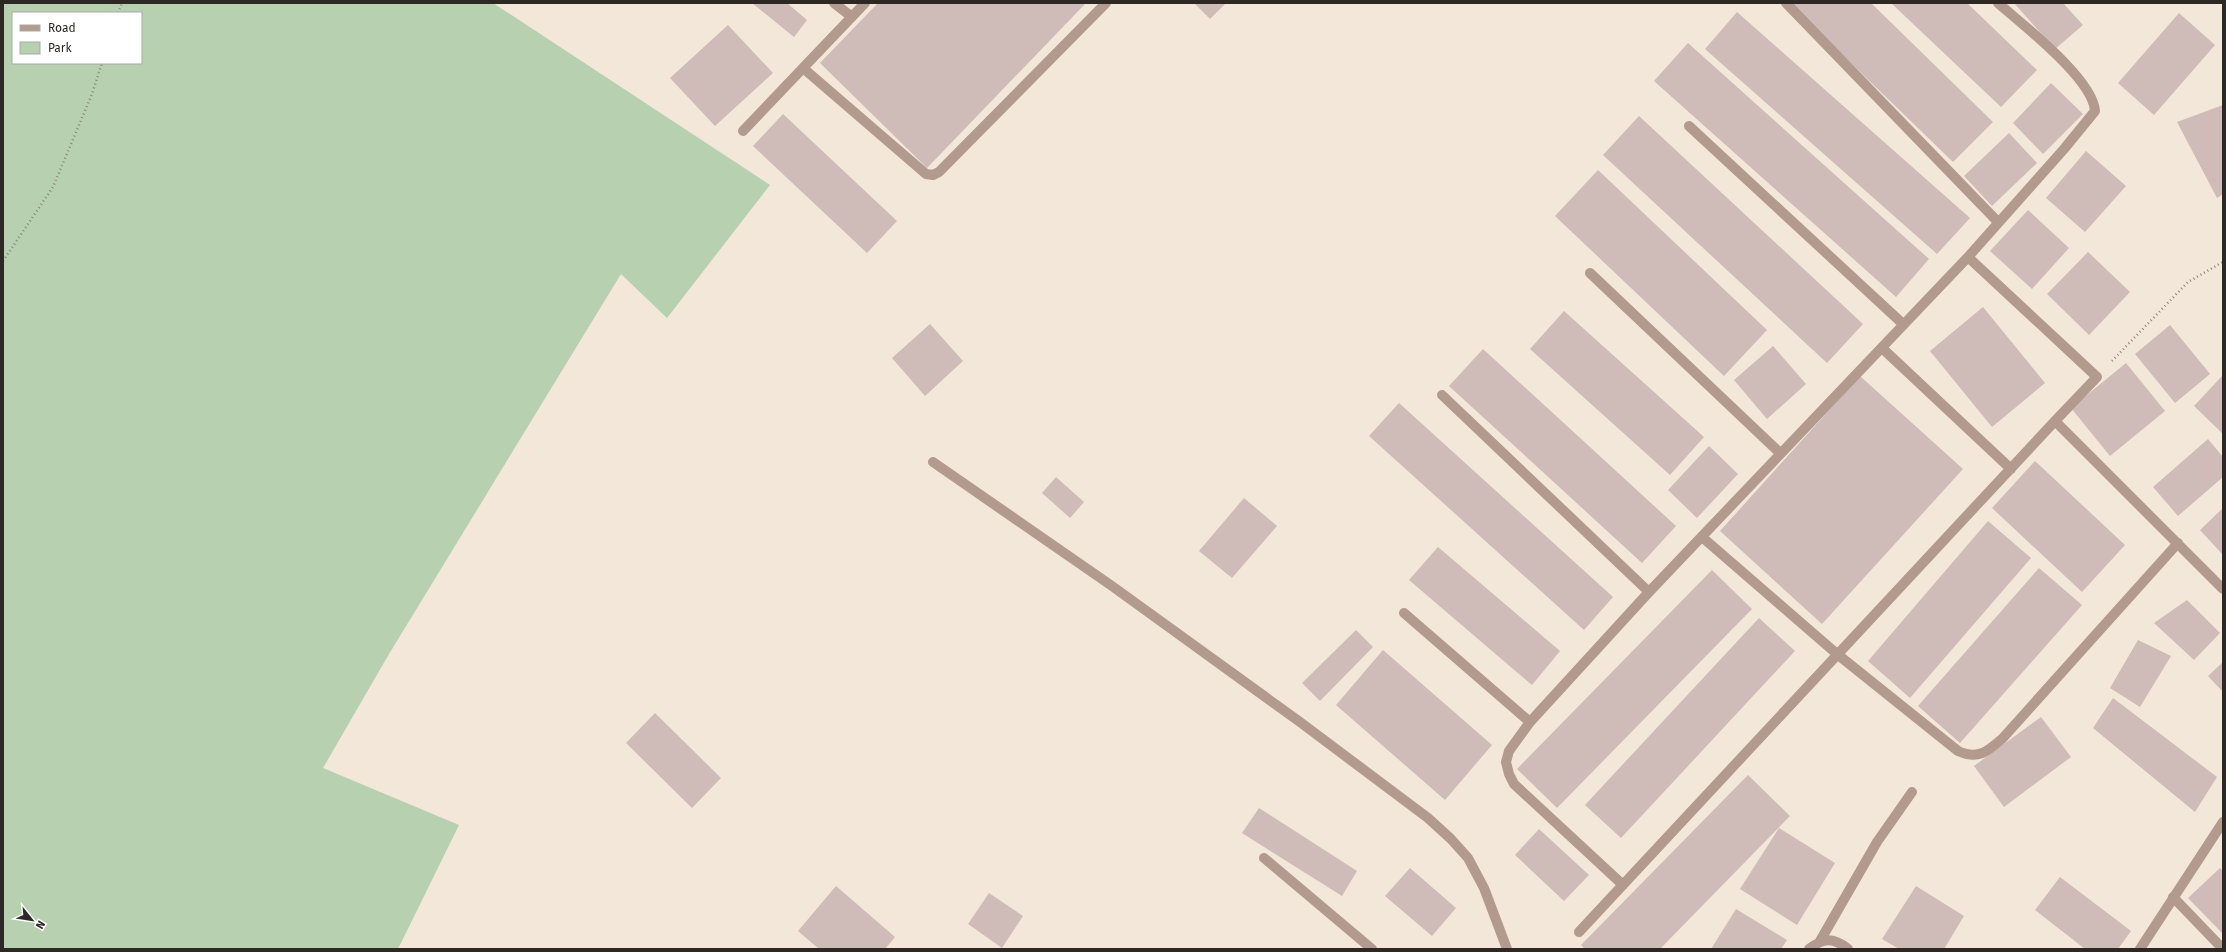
<svg xmlns="http://www.w3.org/2000/svg" width="2226" height="952" viewBox="0 0 2226 952" font-family="'Fira Sans',sans-serif">
	<style>
		.green { fill: #b6d0b0; fill-rule: evenodd }
		.building { fill: #cfbbb7 }
		.lines { fill: none; stroke-linecap: round; stroke-linejoin: round }
		.path { stroke: #8e867c; stroke-width: 2.5; stroke-dasharray: 1 3; stroke-linecap: butt }
		.street { stroke: #b39a8f; stroke-width: 10 }
	</style>
	<rect width="100%" height="100%" fill="#f2e7d8"/>
	<path class="green" d="M3 3H493L770 185 667 318 621 274 389 654 323 768 459 825 398 949H3ZM13 13H141V63H13Z"/>
	<path class="building" d="M752 3H787L807 20 794 37Z
		M878 3H1086L927 168 820 63Z
		M1194 3H1226L1210 19Z
		M1795 3H1871L1993 122 1953 162 1792 6Z
		M1891 3H1967L2037 70 2001 107Z
		M2014 3H2063L2083 25 2055 49Z
		M1737 12 1970 218 1937 254 1705 49Z
		M2179 13 2215 45 2154 115 2118 83Z
		M728 25 773 73 715 126 670 78Z
		M1688 43 1929 259 1896 297 1654 81Z
		M2051 83 2083 114 2043 154 2013 123Z
		M2223 105V194L2217 198 2177 122Z
		M783 114 897 221 867 253 753 146Z
		M1639 116 1863 324 1827 363 1603 155Z
		M2009 133 2037 163 1992 206 1964 176Z
		M2086 151 2126 186 2085 232 2046 198Z
		M1598 170 1767 330 1724 376 1555 216Z
		M2028 210 2069 248 2032 289 1990 251Z
		M2088 252 2130 292 2089 335 2047 294Z
		M1983 307 2045 383 1992 427 1930 351Z
		M1564 311 1704 437 1670 475 1530 349Z
		M930 324 963 361 925 396 892 358Z
		M2170 325 2210 374 2175 403 2135 354Z
		M1773 346 1806 384 1767 419 1734 380Z
		M1483 349 1676 526 1642 563 1449 386Z
		M2126 363 2165 411 2110 456 2071 408Z
		M2223 375V434L2194 406Z
		M1860 376 1963 469 1822 624 1720 531Z
		M1399 403 1613 597 1584 630 1369 436Z
		M2208 439 2223 457V477L2178 516 2153 487Z
		M1709 446 1738 474 1697 518 1668 490Z
		M2035 461 2125 545 2082 592 1992 508Z
		M1056 477 1084 502 1070 518 1042 493Z
		M1244 498 1277 526 1232 578 1199 551Z
		M2223 508V555L2200 530Z
		M1988 521 2031 558 1910 698 1868 661Z
		M1438 547 1560 651 1532 685 1409 580Z
		M2039 568 2082 605 1960 743 1918 706Z
		M1712 570 1752 609 1557 808 1517 769Z
		M2187 600 2220 633 2194 660 2154 623Z
		M1759 618 1795 651 1621 838 1585 805Z
		M1356 630 1373 647 1320 701 1302 683Z
		M2138 640 2171 656 2140 707 2110 688Z
		M1383 650 1492 745 1445 800 1336 705Z
		M2223 662V692L2208 676Z
		M2113 698 2217 777 2195 812 2093 728Z
		M655 713 721 778 692 808 626 743Z
		M2041 717 2071 757 2004 807 1974 766Z
		M1748 775 1790 816 1660 949H1585L1581 945Z
		M1259 808 1357 871 1342 896 1242 833Z
		M1779 828 1835 863 1797 925 1740 889Z
		M1539 829 1589 875 1564 901 1515 855Z
		M1410 868 1456 908 1432 936 1385 896Z
		M2220 868 2223 871V934L2188 898Z
		M2060 877 2131 931 2118 949H2085L2035 910Z
		M836 886 895 937 885 949H819L798 931Z
		M1916 886 1964 916 1944 949H1899L1882 939Z
		M989 893 1023 916 1002 948 968 924Z
		M1736 909 1787 940 1781 949H1711Z"/>
	<g class="lines">
		<path class="path" d="M118 13 122 3
			M3 261 53 187 92 94 102 63
			M2112 361 2188 282 2223 262"/>
		<path class="street" d="M834 3 852 17
			M1786 3 1998 222
			M1998 3C2023 25 2093 79 2095 111L2064 149 1968 257 2097 377 2055 421 2223 589
			M803 68 865 3
			M1689 126 1903 324
			M743 131 803 68 926 174 933 175 939 172 1106 3
			M1590 273 1780 453
			M1882 348 2011 469
			M1442 395 1649 592
			M933 462 1112 586 1300 722 1428 818 1451 839 1468 858 1484 888 1507 949
			M1702 537 1837 654 1958 751C1978 760 1987 752 2002 739L2178 543
			M1404 613 1530 722
			M1264 858 1372 949
			M1623 885 1514 784 1509 774 1506 762 1509 751 1530 722 1649 592 1968 257
			M2173 897 2223 949
			M1579 932 2055 421
			M1820 941 1877 842 1912 792
			M1809 949C1823 938 1833 937 1848 949
			M2140 949 2223 822"/>
	</g>
	<rect width="2226" height="952" fill="none" stroke="#2d2823" stroke-width="8"/>
	<rect x="12" y="12" width="130" height="52" fill="#ffffff" stroke="#aba9a7"/>
	<rect x="20" y="25" width="20" height="6" fill="#b39a8f" stroke="#aba9a7"/>
	<text x="48" y="32" font-size="12" fill="#2d2823">Road</text>
	<rect x="20" y="42" width="20" height="12" fill="#b6d0b0" stroke="#aba9a7"/>
	<text x="48" y="52" font-size="12" fill="#2d2823">Park</text>
	<g transform="translate(32 920) rotate(120)" stroke="#ffffff" stroke-width="3" paint-order="stroke">
	<path d="M0-3L7 15L0 10L-7 15Z" fill="#2d2823"/>
	<text y="-6" font-size="11" font-weight="bold" text-anchor="middle" fill="#2d2823">N</text>
	</g>
</svg>
